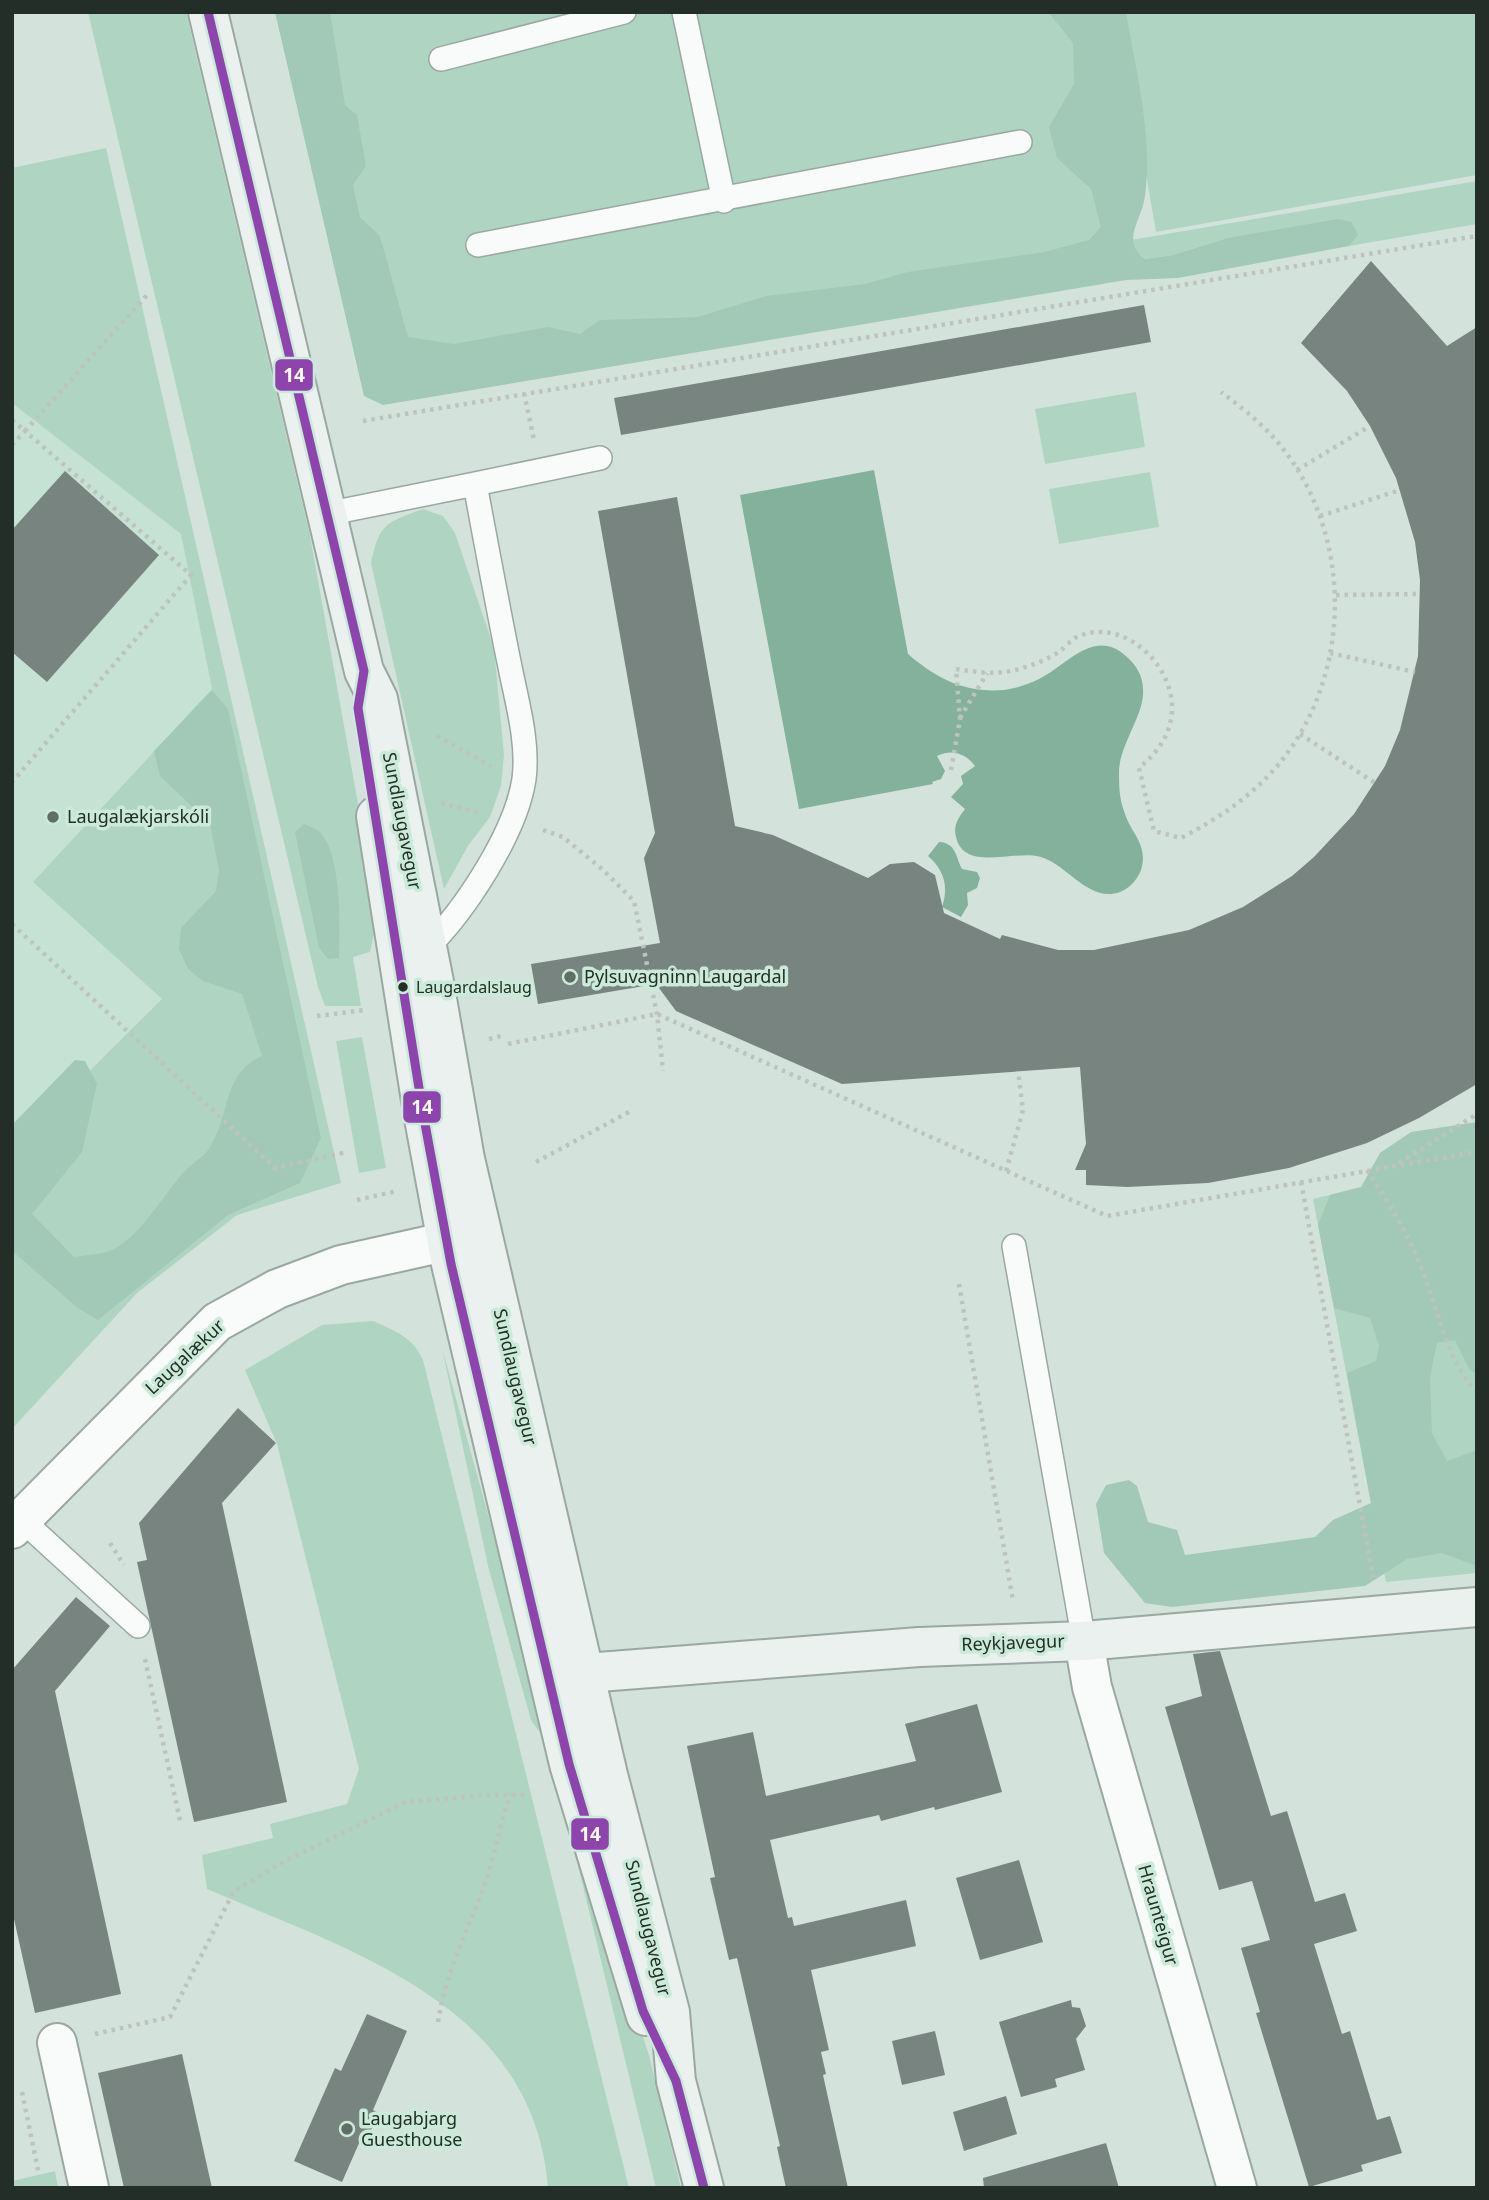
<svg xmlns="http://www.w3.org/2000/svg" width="1489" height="2200" viewBox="0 0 1489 2200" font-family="'Noto Sans',sans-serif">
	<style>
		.built { fill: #c6e2d4 }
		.green { fill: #afd5c2 }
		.forest { fill: #a2c9b7 }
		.water { fill: #84b19c }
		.building { fill: #78847f }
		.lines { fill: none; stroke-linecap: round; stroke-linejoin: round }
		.lane-casing { stroke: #9ba7a1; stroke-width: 26 }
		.street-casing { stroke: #9ba7a1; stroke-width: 42 }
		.secondary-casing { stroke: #9ba7a1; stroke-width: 42 }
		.path { stroke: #bec3c0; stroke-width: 4.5; stroke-dasharray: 3.5 5; stroke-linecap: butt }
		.lane { stroke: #f8fbfa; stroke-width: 23 }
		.street { stroke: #f8fbfa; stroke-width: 38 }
		.secondary { stroke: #eaf1ef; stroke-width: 38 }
		.bus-1-casing { stroke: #cceada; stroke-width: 14 }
		.bus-1 { stroke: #8e44ad; stroke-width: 9 }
		.poi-dot { fill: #616d67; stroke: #cceada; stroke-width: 2.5 }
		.bus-dot { fill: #232e28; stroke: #cceada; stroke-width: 2.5 }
		.labels { text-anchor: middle; stroke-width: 7; stroke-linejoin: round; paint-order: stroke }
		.bus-label { font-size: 16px; fill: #232e28; stroke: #cceada; text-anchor: start }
		.poi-label { font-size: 18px; fill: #232e28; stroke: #cceada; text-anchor: start }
		.street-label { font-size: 18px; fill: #232e28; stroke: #cceada }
		.line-badge { stroke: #cceada; stroke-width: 2.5 }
		.badge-label { font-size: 19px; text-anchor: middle; font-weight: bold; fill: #fff }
	</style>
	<rect width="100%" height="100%" fill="#d3e3db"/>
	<path class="built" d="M12 403 181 534 212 690 34 882 162 999 12 1148Z"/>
	<path class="green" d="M88 12H186L187 16 310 536 378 915 370 952 353 957 361 1006H325L318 987Z
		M299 12H1093L1131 240 1477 181V224L1349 246 1357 235 1352 222 1227 238 1173 255 1145 259 1136 252 1131 240 379 382Z
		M1118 12H1477V175L1156 232Z
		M106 148 341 1183 237 1215 137 1293 12 1429V1148L162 999 33 882 212 689 181 534 12 403V168Z
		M1136 392 1145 447 1045 464 1035 409Z
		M1150 472 1159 527 1059 544 1049 489Z
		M423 509 443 516 455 533 494 648 504 755 501 786 490 817 468 846 444 889 371 563C380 523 385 523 423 509Z
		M362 1037 386 1168 359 1173 336 1041Z
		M1477 1141V1573L1386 1582 1313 1199 1398 1178Z
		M373 1321C395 1331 413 1337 423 1360L629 2188H548C534 2004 349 1951 207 1889L202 1855 273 1838 270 1824 347 1804 359 1769 277 1444 245 1370 322 1325Z
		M442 1348 554 1753 531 1720 488 1566Z
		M560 1791 649 2055 681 2188H656Z
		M55 2171 58 2188H12V2181Z"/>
	<path class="forest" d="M275 12H330L345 105 357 115 366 166 353 185 360 217 380 236 408 337 454 344 548 327 580 334 600 320 698 317 766 296 865 284 908 272 1044 252 1089 240 1101 227 1091 189 1057 158 1049 127 1074 84 1073 43 1048 12H1126C1136 73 1153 134 1145 196 1142 220 1120 241 1145 259L1173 255 1227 238 1338 219 1352 222 1358 235 1349 246 1178 278 1126 280 383 405 364 396Z
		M212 690 228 709 321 1138 300 1183 228 1215 98 1320 78 1308 12 1251V1125L75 1060 85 1061 97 1084 82 1152 32 1214 74 1257C87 1255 106 1254 116 1248 145 1230 162 1196 184 1172 191 1164 202 1158 208 1150 232 1116 220 1075 262 1056L242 994 203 981 188 969 179 949 181 928 216 891 219 870 210 824 160 776 154 751Z
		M304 824C308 826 315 828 319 831 342 852 340 929 339 958L328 959 319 948 295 832Z
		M1477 1122V1375L1469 1369 1455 1340 1437 1343 1430 1377 1432 1433 1447 1461 1477 1450V1566L1442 1553 1407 1559 1365 1586 1172 1607 1145 1603 1104 1553 1096 1504 1106 1485 1129 1480 1137 1486 1148 1522 1177 1530 1185 1555 1315 1537 1333 1520 1371 1503 1347 1373 1376 1361 1379 1346 1370 1318 1334 1308 1318 1225 1330 1195 1361 1187 1380 1153 1411 1132Z"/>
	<path class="water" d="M874 470 908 654C937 679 965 693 1004 690 1014 689 1029 684 1039 679 1066 666 1095 626 1127 657 1136 665 1143 676 1143 689 1145 714 1121 742 1119 770 1119 784 1119 798 1124 811 1130 833 1149 844 1141 870 1137 880 1130 888 1120 892 1089 903 1069 866 1041 857 1017 849 964 873 956 837 953 826 958 818 965 809L951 797 963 784 961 776 975 766C965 753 952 749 937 756L945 771 941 779 932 782 933 784 799 809 740 495Z
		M939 842C956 843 955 855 962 869L977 872 980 878 977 888 967 893 968 905 961 917 942 907C949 886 944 870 928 856Z"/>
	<path class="building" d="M1371 261 1447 346 1477 327V1084L1419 1118 1367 1143 1289 1168 1208 1183 1127 1187 1086 1185V1170H1075L1086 1144 1080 1067 842 1084 685 1015 676 1011 656 984 538 1004 531 964 660 943 644 858 655 833 598 511 677 497 735 826 773 835 868 878 890 864 914 862 935 875 944 913 1000 939 1002 935 1058 950H1094L1189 930 1243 907 1292 876 1314 857 1354 814 1385 766 1400 730 1418 656 1420 580 1415 542 1396 478 1370 426 1347 391 1301 343Z
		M1144 305 1151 342 621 435 614 398Z
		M65 471 159 555 47 682 12 652V530Z
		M238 1408 276 1443 222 1503 287 1802 194 1822 137 1562 147 1560 139 1523Z
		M76 1597 110 1626 55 1691 121 1994 35 2013 12 1910V1670Z
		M1220 1651 1271 1816 1287 1811 1315 1902 1345 1893 1357 1931 1314 1944 1342 2034 1350 2031 1377 2120 1390 2116 1402 2153 1361 2165 1363 2171 1309 2187 1256 2013 1260 2012 1241 1948 1270 1940 1252 1881 1219 1890 1165 1707 1202 1696 1193 1654Z
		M977 1704 1002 1792 935 1810 934 1807 881 1821 879 1815 770 1840 788 1918 792 1917 794 1926 906 1900 916 1946 811 1970 829 2050 821 2052 826 2074 823 2075 848 2188H786L777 2147 780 2146 737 1958 729 1960 710 1878 715 1877 687 1746 753 1732 766 1796 916 1761 905 1724Z
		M1019 1860 1043 1942 980 1960 956 1878Z
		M1071 2000 1072 2007 1080 2008 1086 2026 1076 2039 1085 2070 1055 2079 1057 2087 1021 2097 999 2022Z
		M367 2014 407 2031 373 2110 379 2113 365 2143 360 2141 342 2182 294 2161 335 2068 341 2071Z
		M935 2031 945 2075 902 2085 892 2041Z
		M182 2054 212 2188H124L98 2073Z
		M1006 2096 1017 2134 964 2151 953 2112Z
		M1106 2143 1119 2188H984L983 2178Z"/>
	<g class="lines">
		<g class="lane-casing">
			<path id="lane" d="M684 12 724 201
				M441 59 624 12
				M478 245 1020 142
				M475 484 600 458
				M326 514 475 484C486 543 497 603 509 662 516 699 529 741 524 779 516 833 465 910 427 948
				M1014 1246 1084 1641
				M21 1519 138 1626"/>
		</g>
		<g class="street-casing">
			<path id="street" d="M12 1529 217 1322 277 1289 341 1265 480 1234
				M1084 1641 1092 1687 1237 2188
				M57 2043 89 2188"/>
		</g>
		<g class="secondary-casing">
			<path id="secondary" d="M208 12 364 671 378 699 434 982 465 1159 608 1775 670 2012 676 2081 704 2188
				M376 816 423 1113 451 1264 569 1764 646 2016
				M562 1679 586 1673 919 1647 1084 1641 1477 1607"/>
		</g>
		<path class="path" d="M524 393 534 440
			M12 420 25 431 148 294
			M363 421 1477 236
			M12 445 25 431 191 575 12 782
			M1297 470 1370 426
			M1320 516 1400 490
			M1336 595 1421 594
			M1330 653 1415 672
			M960 718 987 673
			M1300 734 1375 783
			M437 736 491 766
			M951 770 960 719 956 669C976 672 996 675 1015 670 1031 666 1047 660 1060 651 1065 647 1071 640 1077 637 1123 616 1174 665 1172 710 1171 735 1157 753 1139 768L1154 831 1181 838C1215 820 1245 801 1271 773 1353 684 1356 538 1280 445 1263 424 1242 408 1221 392
			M441 803 481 813
			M543 830 563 837 602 869 634 901 657 1014 663 1071
			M12 924 275 1168 347 1152
			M317 1016 365 1010
			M489 1039 505 1035
			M508 1044 657 1014 1107 1216 1477 1152
			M536 1162 629 1112
			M1399 1163 1477 1114
			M1367 1170C1386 1199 1405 1228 1418 1260 1438 1305 1443 1355 1477 1393
			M1006 1171 1023 1110 1018 1071
			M1301 1182 1373 1577
			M357 1200 397 1191
			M959 1284 1013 1601
			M110 1543 124 1565
			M145 1659 181 1825
			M438 2022C446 1970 468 1931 485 1883 496 1854 499 1823 511 1794
			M95 2034 170 2017 234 1891 287 1860 406 1802 486 1795H528
			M22 2092 39 2175"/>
		<use href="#lane" class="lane"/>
		<use href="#street" class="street"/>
		<use href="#secondary" class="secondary"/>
		<g class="bus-1-casing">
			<path id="bus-1" d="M208 12 364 671 358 708 423 1113 451 1264 569 1764 643 2011 676 2081 704 2188"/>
		</g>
		<use href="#bus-1" class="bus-1"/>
	</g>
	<g class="poi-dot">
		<circle cx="53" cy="817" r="7"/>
		<circle cx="570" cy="977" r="7"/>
		<circle cx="347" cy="2129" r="7"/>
	</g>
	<circle class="bus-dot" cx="403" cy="987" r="6"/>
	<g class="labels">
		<g class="bus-label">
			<text x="416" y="993">Laugardalslaug</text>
		</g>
		<g class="poi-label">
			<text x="67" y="823">Laugalækjarskóli</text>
			<text x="584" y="983">Pylsuvagninn Laugardal</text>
			<text x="361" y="2125">Laugabjarg<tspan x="361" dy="21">Guesthouse</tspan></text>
		</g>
		<g class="street-label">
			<text transform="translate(402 821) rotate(79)" y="6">Sundlaugavegur</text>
			<text transform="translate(185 1357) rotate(-43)" y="6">Laugalækur</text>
			<text transform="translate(515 1377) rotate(77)" y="6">Sundlaugavegur</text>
			<text transform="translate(1013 1643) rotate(-2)" y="6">Reykjavegur</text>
			<text transform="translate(1158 1915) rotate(74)" y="6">Hraunteigur</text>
			<text transform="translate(648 1928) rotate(76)" y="6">Sundlaugavegur</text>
		</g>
	</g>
	<g class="line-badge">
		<rect x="274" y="358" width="40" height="34" rx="7" fill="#8e44ad"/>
		<rect x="402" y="1090" width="40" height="34" rx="7" fill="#8e44ad"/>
		<rect x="570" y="1817" width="40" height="34" rx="7" fill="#8e44ad"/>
	</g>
	<g class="badge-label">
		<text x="294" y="382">14</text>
		<text x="422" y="1114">14</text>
		<text x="590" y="1841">14</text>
	</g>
	<rect width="1489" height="2200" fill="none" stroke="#232e28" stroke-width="28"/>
</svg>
